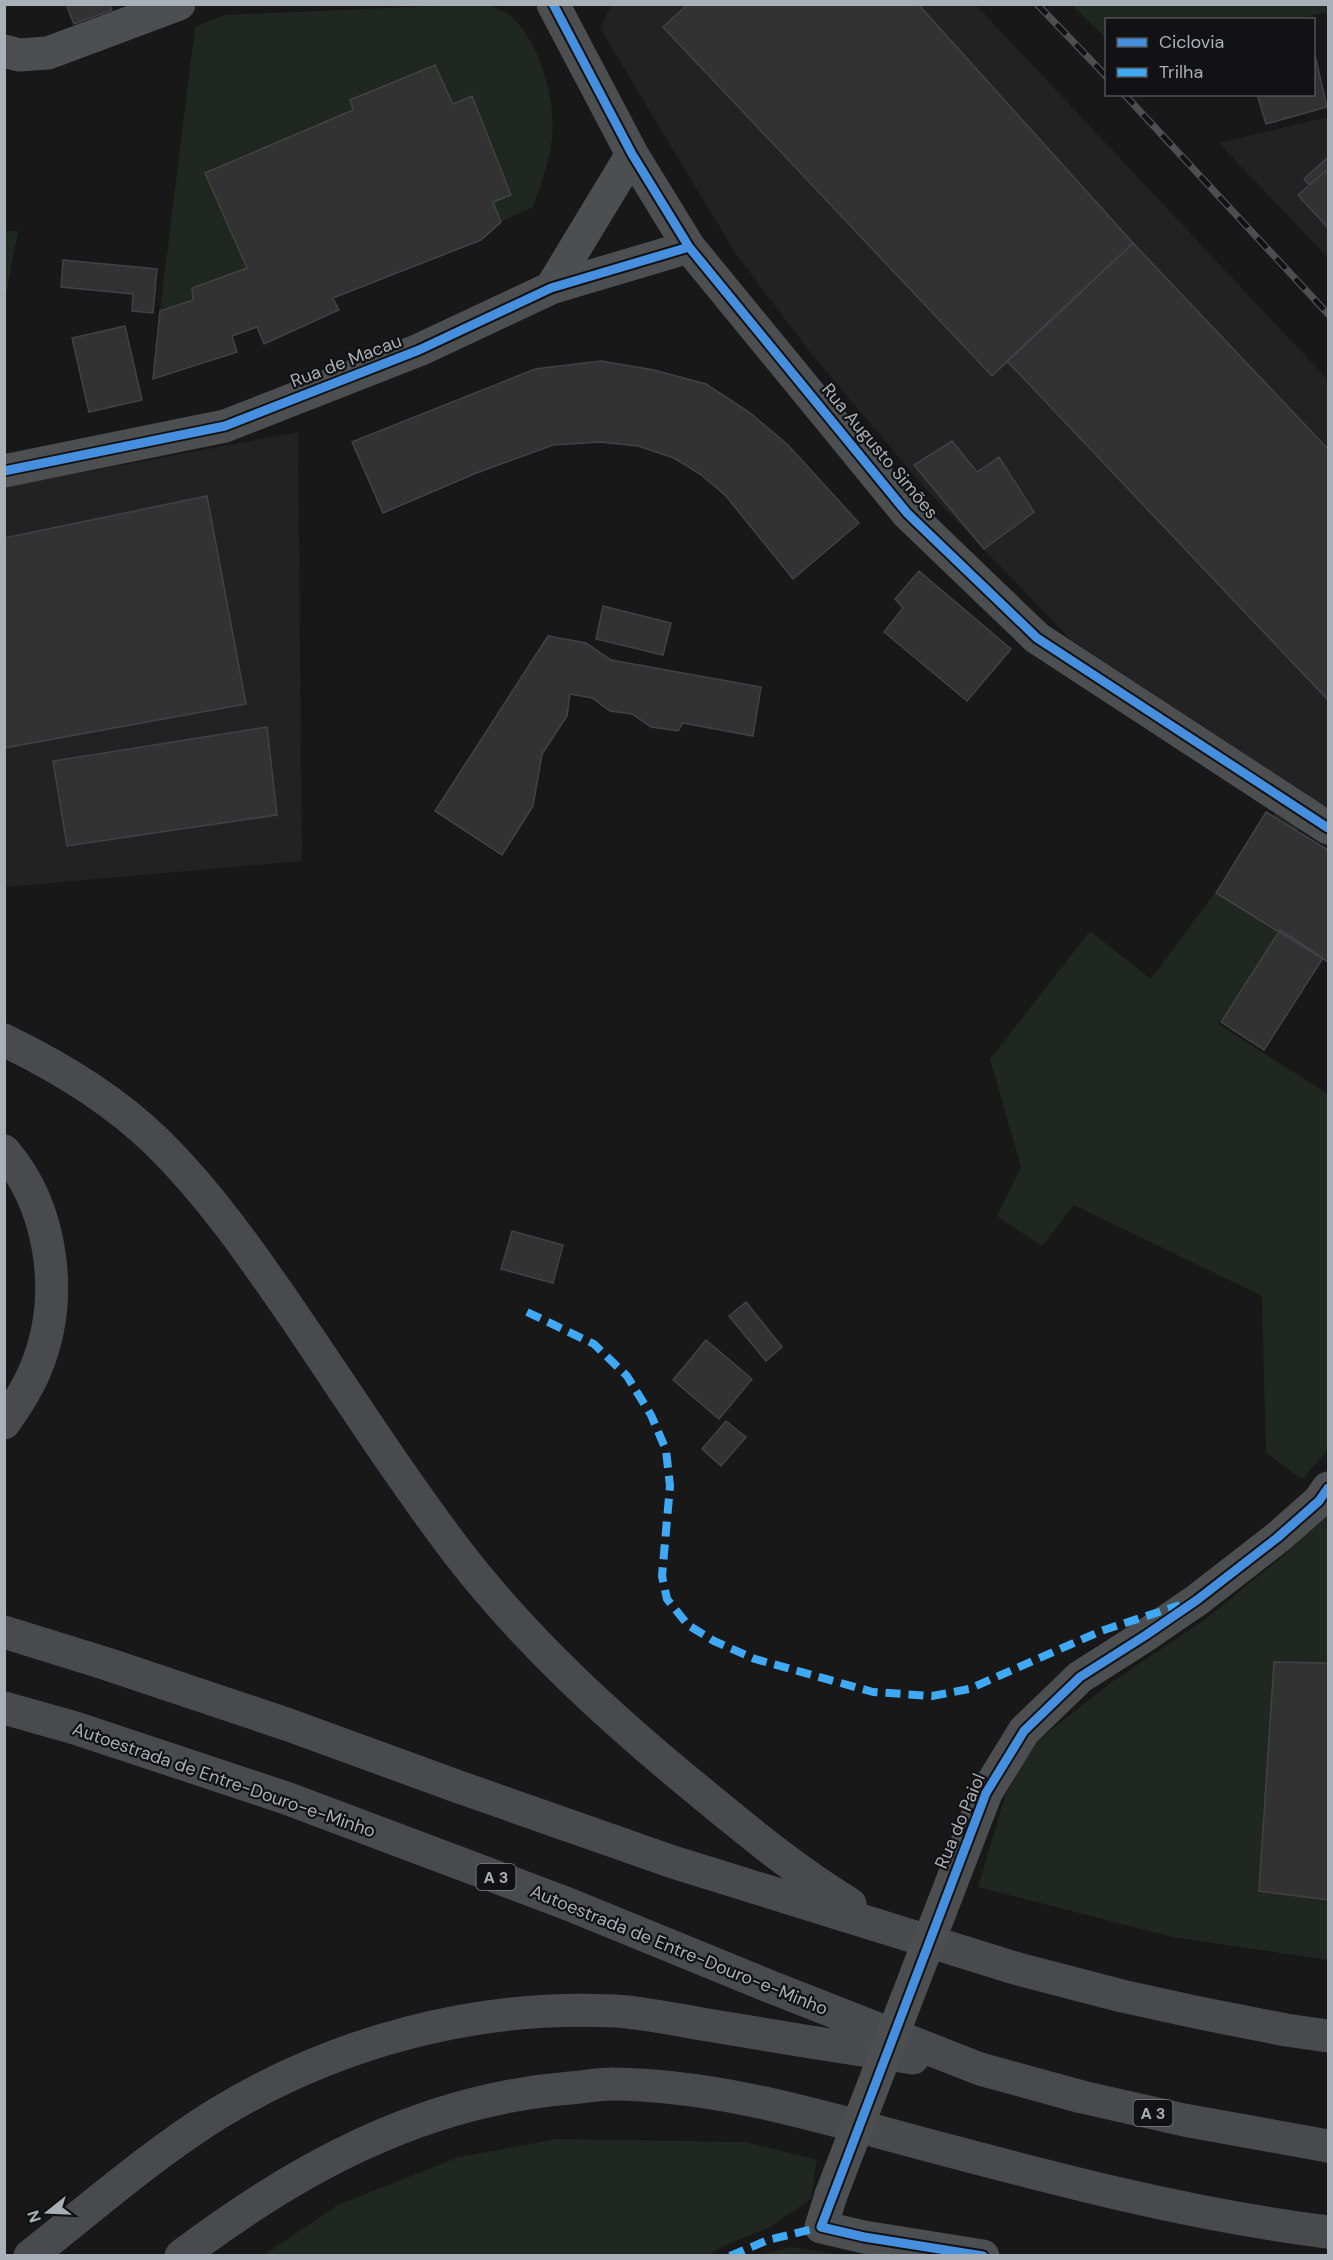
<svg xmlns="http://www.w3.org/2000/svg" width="1333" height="2260" viewBox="0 0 1333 2260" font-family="'DM Sans',sans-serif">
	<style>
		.built { fill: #222223 }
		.green { fill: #202620 }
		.building { fill: #323233; stroke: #404244; stroke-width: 1.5 }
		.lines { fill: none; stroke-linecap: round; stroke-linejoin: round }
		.minor { stroke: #4c4e50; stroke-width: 33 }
		.highway { stroke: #494a4d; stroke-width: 33 }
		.rail-casing { stroke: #4c4e4f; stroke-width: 7 }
		.rail { stroke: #121214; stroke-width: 4.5; stroke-dasharray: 14; stroke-linecap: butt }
		.minor-bridge { stroke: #4c4e50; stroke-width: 33 }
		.quiet { stroke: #3fa9f5; stroke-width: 8; stroke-dasharray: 15 8; stroke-linecap: butt }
		.cycleway-casing { stroke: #121214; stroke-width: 13 }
		.cycleway { stroke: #468fdf; stroke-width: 9 }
		.labels { text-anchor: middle; stroke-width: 4.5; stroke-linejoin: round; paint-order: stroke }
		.shield { fill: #121214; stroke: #7c8186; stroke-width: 1.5 }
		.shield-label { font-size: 16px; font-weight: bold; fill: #aab0b7 }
		.street-label { font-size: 18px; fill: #aab0b7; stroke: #121214 }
	</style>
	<rect width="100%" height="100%" fill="#181818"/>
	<path class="built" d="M611 5H976L1328 380V810L1071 640 925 488 813 356 736 254 600 28Z
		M1328 117V258L1219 143Z
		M298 432 302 861 5 887V487Z"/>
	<path class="green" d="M487 4C494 7 502 10 508 14 541 40 558 105 551 145 548 166 540 187 533 207L501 222 493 202 511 195 472 97 453 104 434 65 350 100 353 110 205 173 247 268 192 288 193 300 160 311 195 27 225 15Z
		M1328 4V12L1290 20H1106V38L1072 5Z
		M5 231H18L5 300 4 231Z
		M1276 810 1301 828 1280 857 1282 929 1218 1024 1328 1094V1450L1302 1479 1266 1453 1262 1296 1074 1205 1042 1246 997 1216 1021 1167 990 1059 1090 931 1151 979Z
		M1328 1508V1960L1172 1937 978 1887 1005 1796 1034 1743 1112 1682 1207 1618 1288 1552Z
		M557 2139 745 2142 817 2160 811 2199 770 2227 723 2246 709 2255H264L338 2205 459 2157Z
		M791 2247 844 2255H758Z"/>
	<path class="building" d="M66 4H110L112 10 74 24Z
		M683 4H918L1133 243 992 376 663 27 685 7Z
		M1314 51 1327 107 1266 124 1257 94H1314Z
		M435 65 453 104 472 96 511 195 493 202 501 222 481 240 333 298 339 310 264 344 257 327 232 336 237 352 153 379 160 311 193 300 192 288 247 268 205 173 353 110 350 100Z
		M1326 159 1328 162V169L1309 185 1304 179Z
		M1328 169V228L1298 195Z
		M1133 243 1328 449V700L1007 361Z
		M63 260 157 269 153 313 132 311 133 294 61 287Z
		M125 326 142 400 89 412 72 338Z
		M601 361 654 370 706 384 749 412 788 445 859 523 793 579 726 496 700 474 674 458 638 446 600 442 553 445 474 474 383 513 352 442 535 369Z
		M952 441 977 472 999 457 1034 512 984 549 914 465Z
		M207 496 246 704 4 748V538Z
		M919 571 1011 649 967 701 884 632 903 608 895 599Z
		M603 606 671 623 663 655 596 639Z
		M548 636 586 643 611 660 761 687 753 736 683 723 678 731 651 727 632 714 610 711 592 698 570 694 567 716 542 754 533 806 502 855 435 811Z
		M267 727 277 815 67 846 53 761Z
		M1266 812 1328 850V962L1216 893Z
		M1280 930 1323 958 1264 1050 1221 1022Z
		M512 1231 563 1245 553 1283 501 1269Z
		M746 1302 782 1347 766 1361 729 1316Z
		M706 1340 752 1379 719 1419 673 1380Z
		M726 1421 746 1437 721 1466 702 1449Z
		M1274 1662 1328 1663V1900L1259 1891Z"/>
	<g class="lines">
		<path class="minor" d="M553 4 632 154 689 247 907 513 1037 638 1328 828
			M4 51 19 55 48 53 179 4
			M551 288 632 154
			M4 471 225 426 419 350 551 288 689 247
			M986 1793 1024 1731 1080 1677 1146 1635 1197 1600 1277 1538 1319 1501 1328 1488
			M831 2195 821 2227 864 2237 983 2256"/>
		<path class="highway" d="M4 1040C60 1067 113 1099 157 1142 210 1194 252 1255 294 1316 348 1395 400 1477 458 1553 526 1641 608 1716 693 1786 744 1828 794 1870 850 1904
			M4 1151C53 1208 65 1298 36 1368 28 1388 17 1405 4 1423
			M4 1632 107 1664 289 1725 459 1787 673 1862 1018 1969 1122 1996 1195 2012 1286 2030 1328 2036
			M4 1708 75 1728 286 1798 568 1904 771 1987 980 2069 1082 2097 1184 2120 1328 2146
			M30 2256C91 2208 151 2155 217 2114 335 2042 476 2004 615 2011 648 2013 681 2021 714 2026 780 2037 847 2048 913 2058
			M181 2256C297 2168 422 2100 570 2088 584 2087 598 2084 612 2084 718 2085 819 2116 920 2143 1055 2179 1190 2215 1328 2232"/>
		<g class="rail-casing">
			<path id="rail" d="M1037 4 1106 76
				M1124 94 1328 314"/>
		</g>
		<use href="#rail" class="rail"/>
		<path class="minor-bridge" d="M831 2195 986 1793"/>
		<path class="quiet" d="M527 1312 594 1344 627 1376 651 1415 666 1450 670 1486 662 1576 667 1599 688 1625 714 1641 755 1659 873 1692 932 1696 969 1689 1101 1631 1180 1605
			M730 2256 768 2240 821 2227"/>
		<g class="cycleway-casing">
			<path id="cycleway" d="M553 4 632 154 689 247 907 513 1037 638 1328 828
				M4 471 225 426 419 350 551 288 689 247
				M983 2256 864 2237 821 2227 986 1793 1024 1731 1080 1677 1146 1635 1197 1600 1277 1538 1319 1501 1328 1488"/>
		</g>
		<use href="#cycleway" class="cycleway"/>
	</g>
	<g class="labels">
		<g class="shield">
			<rect x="476.5" y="1864" width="39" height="26" rx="4.5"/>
			<rect x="1133.5" y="2100" width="39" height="26" rx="4.5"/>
		</g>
		<g class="shield-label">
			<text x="496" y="1883">A 3</text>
			<text x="1153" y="2119">A 3</text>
		</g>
		<g class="street-label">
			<text transform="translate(346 361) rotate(-21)" y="6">Rua de Macau</text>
			<text transform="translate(880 451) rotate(50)" y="6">Rua Augusto Simões</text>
			<text transform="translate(224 1780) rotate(19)" y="6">Autoestrada de Entre-Douro-e-Minho</text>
			<text transform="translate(960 1821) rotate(-67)" y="6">Rua do Paiol</text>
			<text transform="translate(679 1950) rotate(22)" y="6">Autoestrada de Entre-Douro-e-Minho</text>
		</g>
	</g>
	<rect width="1333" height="2260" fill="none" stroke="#aab0b7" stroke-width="12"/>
	<rect x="1105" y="18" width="210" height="78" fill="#121214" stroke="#4f5155" stroke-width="1.5"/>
	<rect x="1117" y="38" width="30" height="9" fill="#468fdf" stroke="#4f5155" stroke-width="1.5"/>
	<text x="1159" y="48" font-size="18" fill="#aab0b7">Ciclovia</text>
	<rect x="1117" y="68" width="30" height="9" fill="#3fa9f5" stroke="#4f5155" stroke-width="1.5"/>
	<text x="1159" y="78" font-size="18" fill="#aab0b7">Trilha</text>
	<g transform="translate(48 2212) rotate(252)" stroke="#121214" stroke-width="4.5" paint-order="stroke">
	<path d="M0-4.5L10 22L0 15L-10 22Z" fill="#aab0b7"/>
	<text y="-9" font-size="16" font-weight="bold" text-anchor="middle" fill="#aab0b7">N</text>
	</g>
</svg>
